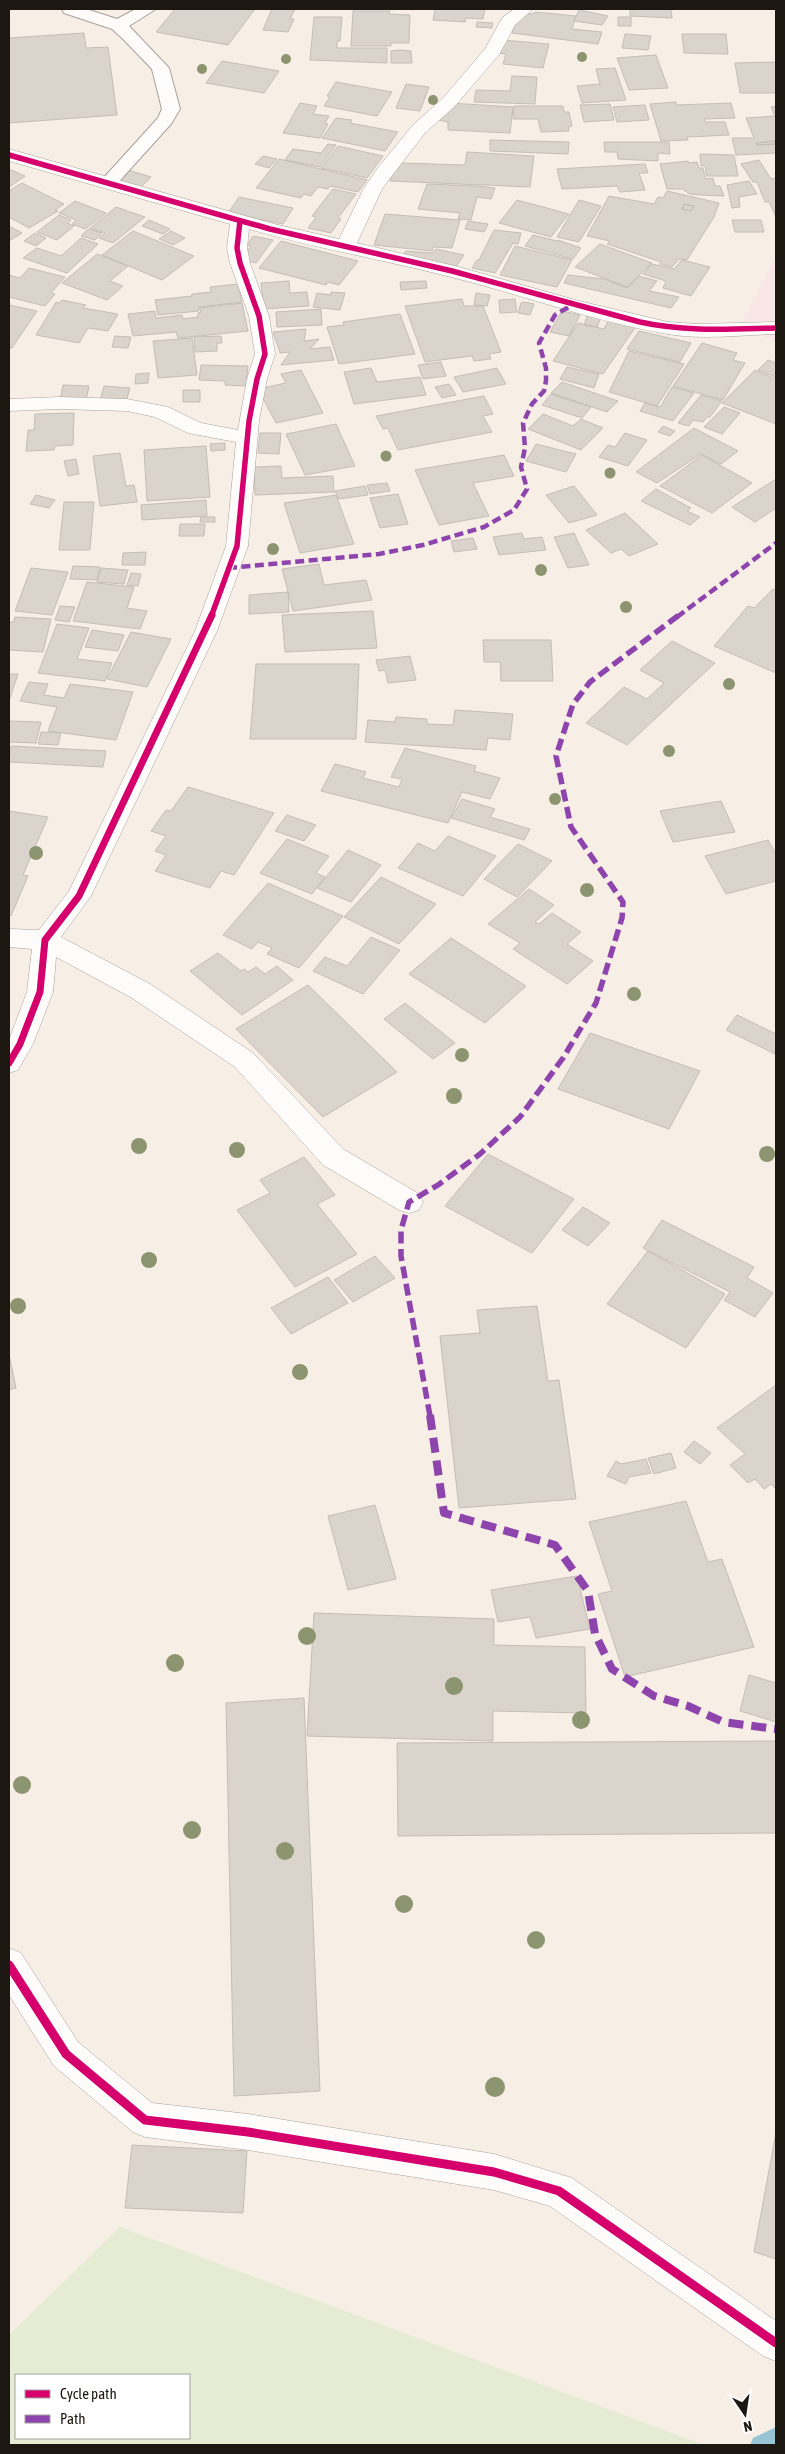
<svg xmlns="http://www.w3.org/2000/svg" width="785" height="2454" viewBox="0 0 785 2454" font-family="'Asap Condensed',sans-serif">
	<style>
		.education { fill: #f9e6e6 }
		.green { fill: #e6ecd3; fill-rule: evenodd }
		.lines { fill: none; stroke-linecap: round; stroke-linejoin: round }
		.stream { fill: #98c5d5; fill-rule: evenodd }
		.building { fill: #dbd4cc; stroke: #c5beb7; fill-rule: evenodd }
		.service-casing { stroke: #a8a29b; stroke-width: 2 }
		.minor-casing { stroke: #a8a29b; stroke-width: 1 }
		.service { fill: #fefcfb; fill-rule: evenodd }
		.minor { fill: #fefcfb; fill-rule: evenodd }
		.quiet-far2 { stroke: #8e44ad; stroke-width: 4.5; stroke-dasharray: 9 4.5; stroke-linecap: butt }
		.quiet-far1 { stroke: #8e44ad; stroke-width: 5.5; stroke-dasharray: 12 5.5; stroke-linecap: butt }
		.quiet { stroke: #8e44ad; stroke-width: 8; stroke-dasharray: 15 8; stroke-linecap: butt }
		.cycleway-far2-casing { stroke: #fff; stroke-width: 8 }
		.cycleway-far1-casing { stroke: #fff; stroke-width: 10 }
		.cycleway-casing { stroke: #fff; stroke-width: 12 }
		.cycleway-far2 { stroke: #d6006c; stroke-width: 5.5 }
		.cycleway-far1 { stroke: #d6006c; stroke-width: 7 }
		.cycleway { stroke: #d6006c; stroke-width: 9 }
		.tree { fill: #8c9470 }
	</style>
	<rect width="100%" height="100%" fill="#f7eee5"/>
	<path class="education" d="M776 256V342L741 325Z"/>
	<path class="green" d="M120 2227 704 2445H9V2335ZM16 2375H189V2438H16Z"/>
	<g class="lines">
		<path class="stream" d="M776 2427V2445H750L753 2438Z"/>
	</g>
	<path class="building" d="M175 9H255L228 45 156 32Z
		M272 9H295L290 19H294L288 32 263 30Z
		M435 9H485L483 19 466 18 465 22 433 20Z
		M630 9H671L672 18 630 16Z
		M579 10 608 16 602 25 574 21Z
		M353 11H390L389 14 410 15 409 43H391V46H351Z
		M535 12 576 16 572 29 602 32 598 44 512 33 520 13 533 14Z
		M314 17H342L340 41H337V48H387V63L310 60Z
		M618 17H631V26H618Z
		M477 22 493 23 492 28 476 27Z
		M84 33 86 48 108 47 117 115 9 123V38Z
		M625 34 651 36 648 50 622 48Z
		M682 34H726L728 54 684 53Z
		M502 40 549 44 543 68 503 64 506 54 498 53Z
		M399 50 411 51 412 63H391V51Z
		M656 55 668 88 629 90 617 58Z
		M222 61 279 71 264 93 206 83Z
		M776 62V93H740L735 63Z
		M615 68 626 100 582 103 577 86 600 84 596 69Z
		M512 76 537 77 535 104 474 102 476 90 510 91Z
		M336 82 392 92 377 116 324 106 330 97 327 96Z
		M406 84 429 87 420 111 396 108Z
		M676 102V105L731 103 735 118 704 119 706 122H725L729 135 687 137 688 140 661 141 650 104Z
		M300 103 317 106 313 114 329 116 325 123 328 124 320 138 283 133Z
		M450 103 513 107 510 133 448 130V122L438 120Z
		M610 104 614 120 584 122 580 105Z
		M645 105 649 120 617 122 613 107Z
		M514 106H563L564 112H569L572 126 568 127 569 131 541 132 538 119H513Z
		M776 106V141L756 143 757 145 776 144V153L736 155 732 138H754L746 118 775 116 771 107Z
		M336 118 352 120 350 123 398 132 385 151 322 138Z
		M490 140 569 142 568 154 490 151Z
		M776 141V144L757 145 756 143Z
		M604 142H669L670 154 658 153V161L618 159 617 152H605Z
		M328 144 336 145 320 167 285 160 293 149 321 153Z
		M338 146 383 156 367 178 321 168Z
		M467 152 534 156 530 187 390 181 395 168H399L400 163 465 165Z
		M700 154 734 155 738 176H707L705 166H701Z
		M263 156 277 159 269 168 255 164Z
		M279 159 367 180 358 192 330 186 328 189 318 187 311 196 304 194 301 198 256 188Z
		M759 160 771 179 776 178V217L769 202H765L757 182H753L741 164Z
		M688 161 689 163 697 162 699 168H703L706 179 713 178 715 186H720L724 196 700 195 690 194 682 189H667L660 164Z
		M645 164 648 173H639L645 190 620 192 617 186 562 189 557 169Z
		M9 169 25 176 11 186 9 185Z
		M128 170 151 177 141 187 117 180Z
		M749 181 757 194 739 197 740 207 732 208 727 185Z
		M22 183 64 204 55 210 58 211 29 228 9 217V191Z
		M427 184 476 186 495 188 491 199 477 197 471 220 458 219 460 213 418 209Z
		M333 189 356 194 338 218 341 219 331 233 308 228 316 217 312 216Z
		M667 191 719 203 714 217 687 260 679 259 672 267 660 264 661 262 607 244 610 241 587 236 609 196 654 204 658 197 663 198ZM684 204 694 206 691 211 682 209Z
		M239 197 293 208 283 224 228 213Z
		M517 200 569 214 551 237 499 223Z
		M579 200 601 206 579 242 557 237Z
		M75 201 106 213 85 229 72 224 76 220 59 213Z
		M684 204 694 206 691 211 682 209Z
		M116 207 145 217 113 243 99 238 105 233 90 228Z
		M385 214 460 220 452 248 433 247 432 251 374 245Z
		M59 215 71 220 67 223 74 226 57 240 37 232Z
		M149 220 170 229 163 234 142 226Z
		M732 220H761L764 232H735Z
		M468 221 488 224 484 232 465 229Z
		M9 226 22 233 9 241Z
		M88 229 102 233 95 240 81 236Z
		M494 230 521 233 518 244 513 243 495 273 472 268 477 260H479Z
		M133 231 194 256 162 280 102 255Z
		M171 231 185 238 173 245 159 239Z
		M35 233 46 238 36 246 24 241Z
		M533 235 557 241 558 240 581 248 573 259 525 246Z
		M253 236 273 240 256 263 241 259 251 246 247 245Z
		M81 238 98 244 67 273 23 258 37 248 61 256Z
		M281 241 358 261 339 285 328 282 326 285 259 268Z
		M600 244 652 263 627 287 575 267Z
		M515 246 572 260 557 287 500 275Z
		M436 249 464 255 455 268 402 256 406 251 432 253Z
		M97 254 128 266 110 281 123 286 107 300 62 283Z
		M682 260 710 267 691 296 663 288 666 281 643 274 652 264 674 269Z
		M29 268 65 277 51 293 55 294 45 306 9 297V275L20 278Z
		M568 275 604 279 627 288 639 276 657 281 649 291 679 297 671 308 564 283Z
		M289 281 290 293 307 292 309 306 264 309 261 283Z
		M426 281 427 288 401 290 400 282Z
		M238 284 242 302 199 307V311L158 315 155 300 192 296V294L211 292 210 287Z
		M331 292 345 293 340 310 313 307 317 293 331 295Z
		M476 293 490 295 487 306 474 305Z
		M462 299 464 306H483L501 352 489 354 491 359 474 361 472 356 425 362 405 306Z
		M515 299 517 312 500 313 499 300Z
		M62 300 86 305 83 308 118 314 108 331 88 328 79 343 36 335 56 302 60 303Z
		M524 302 534 304 530 315 518 313 521 303Z
		M242 303 248 331 178 338 176 332 133 336 128 314 155 311 156 318 182 315 183 319 198 317V313L201 312 200 308Z
		M9 305 37 311 12 348H9Z
		M321 309 322 325 277 327 276 312Z
		M562 311 580 315 569 336 550 332Z
		M400 314 415 354 339 364 327 327 344 325 343 322Z
		M587 316 601 318 597 327 584 325Z
		M609 319 637 325 603 374 553 361 578 323 604 329Z
		M306 329 304 341 319 339 310 349 330 347 334 360 281 365 290 352 280 353 273 332Z
		M639 331 691 343 680 362 627 349Z
		M115 336 131 337 128 348 112 347Z
		M221 336 222 343H217V351L195 352 194 337Z
		M192 338 197 375 158 378 153 341Z
		M702 343 737 353 733 360 745 363 723 400 673 386Z
		M629 351 684 364 657 406 609 392Z
		M768 360 776 363V377L758 370Z
		M441 362 446 376 423 379 418 365Z
		M201 365 248 366 246 386 225 385V381L199 380Z
		M567 367 599 374 594 388 560 379Z
		M371 368 377 382 420 377 426 395 354 404 344 372Z
		M497 368 506 384 463 392 454 377Z
		M301 370 323 413 276 423 258 389 286 383 281 374Z
		M755 370 776 379V424L722 403Z
		M149 373 148 383 135 384 136 374Z
		M562 382 618 401 607 412 551 393Z
		M449 384 456 395 442 398 435 387Z
		M63 385 89 386 86 401 60 400Z
		M104 386 130 388 126 402 100 400Z
		M672 387 694 393 673 421 640 411 645 403 660 407Z
		M183 390H200V402H183Z
		M551 394 591 407 582 418 542 405Z
		M701 395 722 401 710 417H707L703 422 693 420 689 426 678 423Z
		M484 396 493 414 483 416 492 432 398 450 388 428 383 429 376 416Z
		M724 407 740 413 722 434 704 427Z
		M74 413 73 445 55 446 54 450 26 451 28 430H34L35 414Z
		M543 414 573 426 581 419 603 428 581 450 528 429Z
		M336 424 355 466 305 475 286 434Z
		M663 426 675 431 670 436 658 432Z
		M694 428 738 451 721 464 701 454 657 483 636 472Z
		M260 433H281L279 454 258 453Z
		M625 433 647 440 628 466 599 457 608 445 615 447Z
		M225 443V450L211 451 210 444Z
		M536 444 576 454 566 472 526 461Z
		M206 446 210 497 147 501 144 450Z
		M120 453 126 486 134 485 137 502 100 506 93 456Z
		M504 455 514 476 473 483 489 516 439 525 415 470Z
		M702 455 752 483 712 513 660 486Z
		M76 459 79 474 68 476 64 461Z
		M281 466 282 478 333 476 334 492 255 495 254 467Z
		M776 479V508L755 522 732 507Z
		M387 483 390 491 370 494 367 485Z
		M365 486 368 495 339 499 335 491Z
		M574 486 597 515 569 523 546 495Z
		M656 489 691 508 687 511 700 517 690 525 641 501Z
		M398 494 408 524 380 528 370 498Z
		M36 495 55 500 49 508 30 504Z
		M336 495 354 544 300 553 284 503Z
		M206 500 207 516 142 520 141 505Z
		M64 502H94L90 550H59Z
		M625 513 658 544 629 556 621 549 611 553 586 530Z
		M201 517H215V522H200Z
		M180 524H205L204 536H179Z
		M522 533 524 539 542 537 546 550 499 555 493 537Z
		M574 533 589 565 568 568 554 537Z
		M473 538 477 549 454 552 451 541Z
		M146 552 145 565H122L123 553Z
		M319 564 324 585 366 580 372 600 293 611 282 569Z
		M73 566 100 567 97 580 70 579Z
		M31 568 68 572 52 615 15 611Z
		M101 568 128 570 124 584 97 582Z
		M131 573 141 574 138 586 127 585Z
		M87 582 134 587 127 608 147 611 140 629 73 621Z
		M773 589 776 590V673L714 646 748 606 754 608Z
		M288 592 289 612 249 614V595Z
		M60 606 75 607 69 622 55 620Z
		M373 611 377 648 285 652 282 615Z
		M15 617 51 619 43 652 9 650V622H14Z
		M57 624 89 628 77 659 112 663 105 681 38 673Z
		M92 630 124 635 118 651 85 647Z
		M131 632 171 639 147 687 107 679Z
		M483 640H551L553 681H501L500 662H484Z
		M672 641 715 663 627 745 586 723 624 687 647 699 664 683 640 670Z
		M410 656 416 680 388 683 385 670 379 671 376 660Z
		M256 664H359L356 739H250Z
		M9 674H18L9 701Z
		M29 682 48 684 44 695 64 698 70 684 133 692 116 740 48 731 57 707 20 701Z
		M455 710 513 714 510 740 488 738 486 750 365 742 368 720 395 722 396 717 427 719V724L453 725Z
		M9 721 41 722 36 743 9 742Z
		M41 732 61 733 58 745 38 744Z
		M11 746 106 751 103 767 9 762Z
		M405 748 476 766 474 771 500 778 490 799 462 792 448 823 321 791 335 764 366 772 363 778 399 787 402 779 391 777Z
		M188 787 274 813 234 875 221 871 210 888 155 871 166 855 155 851 166 836 151 831 166 810 171 811Z
		M462 799 495 809 490 817 530 829 524 840 451 818Z
		M721 801 735 832 673 842 660 811Z
		M9 811 48 817 23 875 28 876 11 916 9 915Z
		M287 815 316 825 304 841 275 831Z
		M448 836 496 856 463 896 398 868 418 843 435 851Z
		M287 839 329 856 316 873 325 877 312 894 260 873Z
		M768 840 776 854V881L726 894 705 856Z
		M518 844 552 861 517 897 484 879Z
		M348 850 381 865 351 902 317 888Z
		M381 877 436 904 399 944 344 917Z
		M268 883 343 916 299 968 267 954 272 948 258 942 252 949 223 935Z
		M529 889 554 905 535 922 539 924 552 913 581 932 567 944 593 961 567 984 513 949 520 943 488 924Z
		M371 937 400 950 363 994 313 971 325 957 347 966Z
		M451 938 526 986 485 1023 409 974Z
		M218 953 241 971 244 969 248 972 256 967 265 974 277 966 293 980 242 1015 190 971Z
		M308 985 397 1072 323 1117 236 1029Z
		M405 1003 455 1043 433 1059 384 1019Z
		M737 1015 776 1034 775 1054 726 1030Z
		M590 1033 700 1071 669 1129 558 1089Z
		M488 1154 574 1199 532 1253 445 1206Z
		M304 1157 335 1195 317 1204 357 1254 295 1287 237 1210 270 1193 260 1180Z
		M583 1207 610 1223 588 1246 562 1230Z
		M662 1220 754 1267 747 1278 773 1293 755 1317 724 1300 730 1292 643 1248Z
		M648 1251 725 1294 686 1348 607 1304Z
		M375 1256 395 1278 353 1302 334 1280Z
		M328 1277 348 1303 291 1334 271 1308Z
		M537 1306 548 1381 559 1380 576 1499 459 1508 440 1336 480 1333 477 1310Z
		M9 1354 16 1388 9 1390Z
		M776 1385V1489L771 1484 764 1489 755 1479 748 1483 730 1465 745 1454 717 1428Z
		M694 1441 711 1453 700 1464 684 1452Z
		M671 1453 676 1468 654 1474 648 1458Z
		M646 1459 651 1473 629 1477 626 1484 607 1476 616 1461 621 1464Z
		M686 1501 708 1562 722 1559 754 1647 625 1677 598 1594 612 1591 589 1522Z
		M375 1505 396 1579 348 1590 328 1516Z
		M577 1576 590 1629 536 1638 530 1617 498 1622 491 1590Z
		M314 1613 494 1619V1645L585 1647 586 1713 493 1711V1741L307 1736Z
		M749 1675 776 1683V1722L740 1711Z
		M304 1698 320 2091 234 2096 226 1703Z
		M776 1741V1833L398 1836 397 1743Z
		M776 2132V2259L754 2252Z
		M132 2145 247 2151 243 2213 125 2208Z"/>
	<g class="lines">
		<g class="service-casing">
			<path id="service" d="M62 9H86L117 19 136 9H156L129 26 169 68 180 109 171 124 114 187H102L99 183 158 118 162 109 152 69 123 39 112 29 64 13Z"/>
		</g>
		<g class="minor-casing">
			<path id="minor" d="M514 9H533L515 25 499 55 454 107 425 133 391 177 382 189 357 243 459 267 579 301 668 322 696 324 776 322V334C741 335 702 340 667 334 592 321 520 294 447 276 380 259 315 248 249 229L247 248 250 263 269 316 275 354 267 379 259 421 248 546 217 631 91 896 61 937 150 984 253 1053 343 1149 419 1194 423 1202 419 1210 409 1213 399 1210 323 1165 235 1067 132 998 56 957 53 992 33 1044 18 1070 9 1073V1040L27 992 32 949 9 947V929L39 930 69 891 195 631 226 546 236 442 188 433 155 417 127 411 59 409 9 411V399L59 397 127 399 168 407 201 423 238 430 247 379 255 354 249 316 230 263 227 248 230 224 9 161V149L274 224 339 239 364 188 377 169 413 125 442 99 485 49 502 18Z
				M9 1948 21 1953 78 2042 152 2103 248 2114 494 2154 572 2178 776 2321V2361L763 2356 550 2206 494 2190 248 2150 145 2137 133 2132 54 2066 9 1995Z"/>
		</g>
		<use href="#service" class="service"/>
		<use href="#minor" class="minor"/>
		<path class="quiet-far2" d="M228 568 379 554 423 545 484 527 514 510 527 489 521 467 525 448 523 423 532 404 544 391 546 381V368L539 343 555 315 572 305
			M677 617 776 543"/>
		<path class="quiet-far1" d="M430 1416 401 1256V1230L409 1202 438 1185 480 1154 520 1117 563 1058 596 1003 622 918 623 902 571 827 556 756 573 704 590 682 679 615"/>
		<path class="quiet" d="M430 1415 444 1513 555 1545 588 1591 595 1634 612 1669 654 1696 688 1706 723 1722 776 1729"/>
		<g class="cycleway-far2-casing">
			<path id="cycleway-far2" d="M9 155 270 229 452 271 640 322C685 332 730 329 776 328
				M211 617 237 546 249 421 257 379 265 354 259 316 240 263 237 248 240 221"/>
		</g>
		<g class="cycleway-far1-casing">
			<path id="cycleway-far1" d="M9 1063 20 1044 40 992 45 940 79 896 212 615"/>
		</g>
		<g class="cycleway-casing">
			<path id="cycleway" d="M9 1965 66 2054 145 2120 248 2132 494 2172 559 2191 776 2343"/>
		</g>
		<use href="#cycleway-far2" class="cycleway-far2"/>
		<use href="#cycleway-far1" class="cycleway-far1"/>
		<use href="#cycleway" class="cycleway"/>
	</g>
	<g class="tree">
		<circle cx="582" cy="57" r="5"/>
		<circle cx="286" cy="59" r="5"/>
		<circle cx="202" cy="69" r="5"/>
		<circle cx="433" cy="100" r="5"/>
		<circle cx="386" cy="456" r="5.5"/>
		<circle cx="610" cy="473" r="5.5"/>
		<circle cx="273" cy="549" r="6"/>
		<circle cx="541" cy="570" r="6"/>
		<circle cx="626" cy="607" r="6"/>
		<circle cx="729" cy="684" r="6"/>
		<circle cx="669" cy="751" r="6"/>
		<circle cx="555" cy="799" r="6"/>
		<circle cx="36" cy="853" r="7"/>
		<circle cx="587" cy="890" r="7"/>
		<circle cx="634" cy="994" r="7"/>
		<circle cx="462" cy="1055" r="7"/>
		<circle cx="454" cy="1096" r="8"/>
		<circle cx="139" cy="1146" r="8"/>
		<circle cx="237" cy="1150" r="8"/>
		<circle cx="767" cy="1154" r="8"/>
		<circle cx="149" cy="1260" r="8"/>
		<circle cx="18" cy="1306" r="8"/>
		<circle cx="300" cy="1372" r="8"/>
		<circle cx="307" cy="1636" r="9"/>
		<circle cx="175" cy="1663" r="9"/>
		<circle cx="454" cy="1686" r="9"/>
		<circle cx="581" cy="1720" r="9"/>
		<circle cx="22" cy="1785" r="9"/>
		<circle cx="192" cy="1830" r="9"/>
		<circle cx="285" cy="1851" r="9"/>
		<circle cx="404" cy="1904" r="9"/>
		<circle cx="536" cy="1940" r="9"/>
		<circle cx="495" cy="2087" r="10"/>
	</g>
	<rect width="785" height="2454" fill="none" stroke="#1c1711" stroke-width="20"/>
	<rect x="15" y="2374" width="175" height="65" fill="#ffffff" stroke="#a4a2a0"/>
	<rect x="25" y="2390" width="25" height="8" fill="#d6006c" stroke="#a4a2a0"/>
	<text x="60" y="2399" font-size="15" fill="#1c1711">Cycle path</text>
	<rect x="25" y="2415" width="25" height="8" fill="#8e44ad" stroke="#a4a2a0"/>
	<text x="60" y="2424" font-size="15" fill="#1c1711">Path</text>
	<g transform="translate(745 2414) rotate(167)" stroke="#ffffff" stroke-width="4" paint-order="stroke">
	<path d="M0-4L9 19L0 12L-9 19Z" fill="#1c1711"/>
	<text y="-8" font-size="14" font-weight="bold" text-anchor="middle" fill="#1c1711">N</text>
	</g>
</svg>
